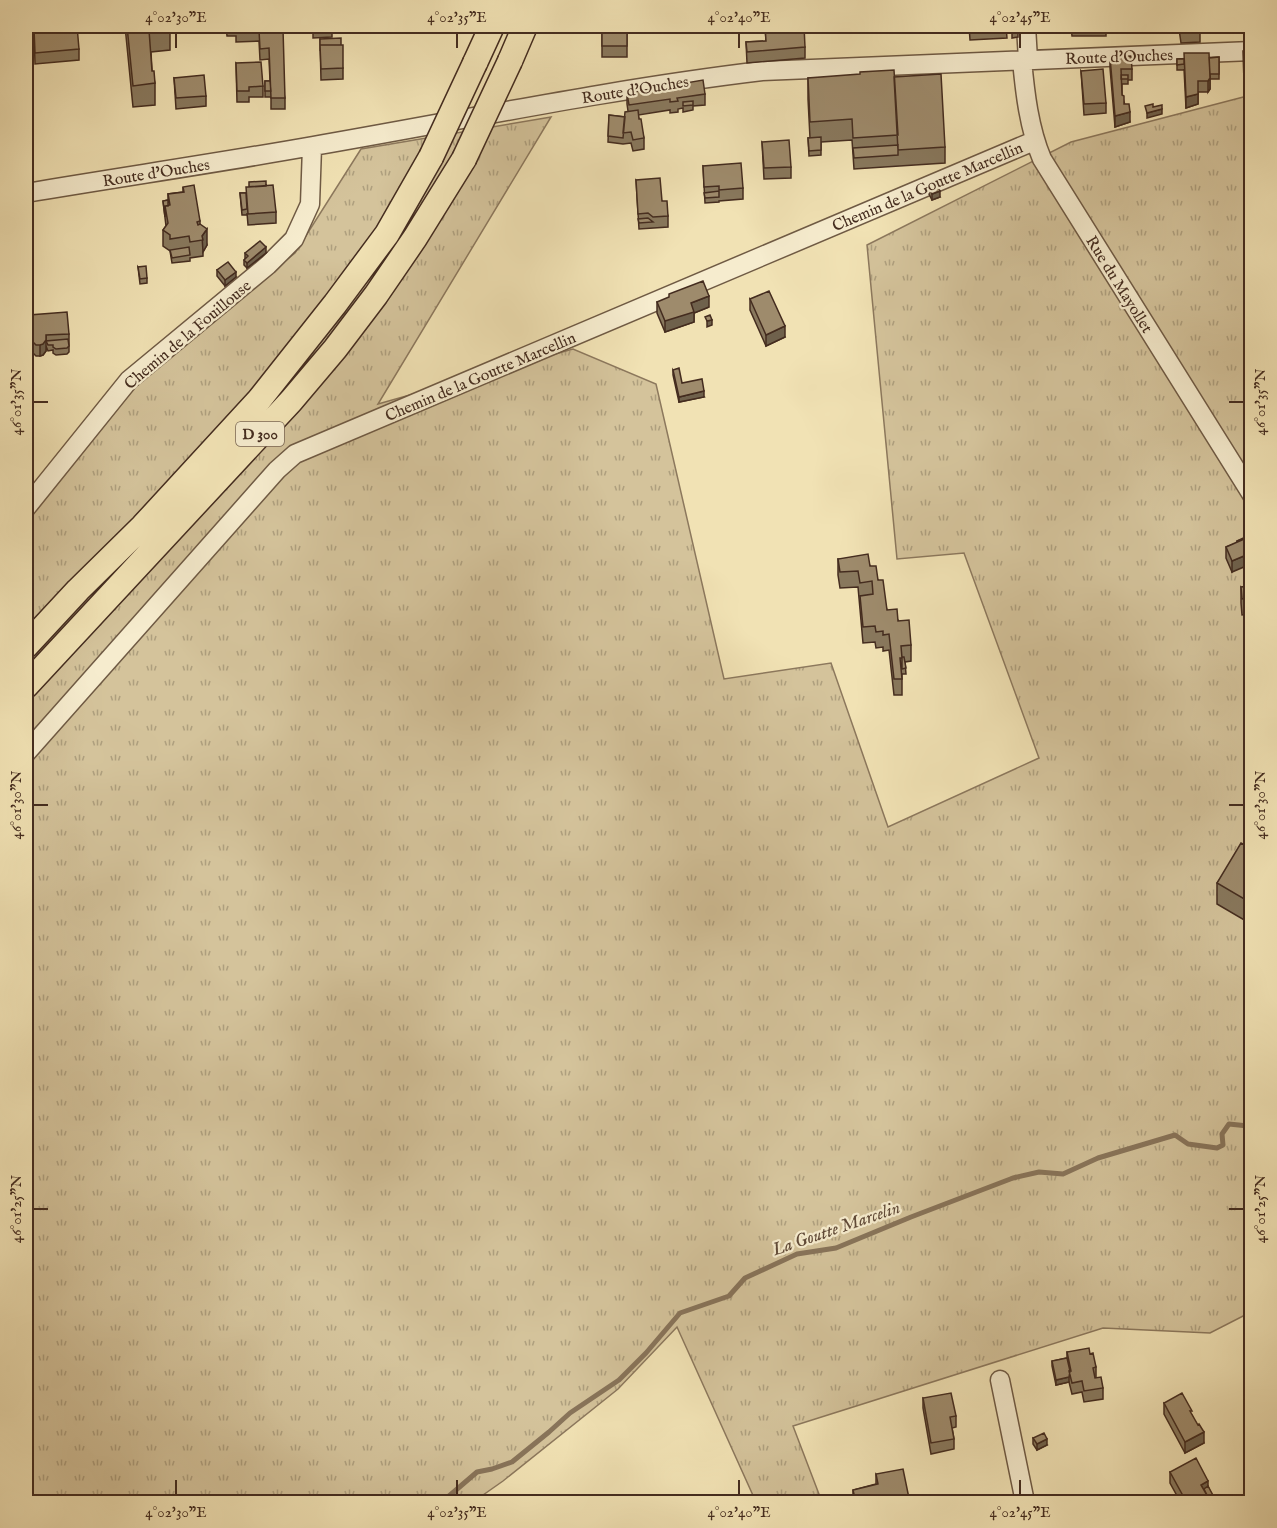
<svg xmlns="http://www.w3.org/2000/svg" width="1277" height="1528" viewBox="0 0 1277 1528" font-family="'IM FELL English',serif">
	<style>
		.grass { fill: url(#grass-tufts); stroke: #8c785d; stroke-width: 1.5 }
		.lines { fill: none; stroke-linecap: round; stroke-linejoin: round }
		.stream { stroke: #88745a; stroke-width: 5 }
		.minor-casing { stroke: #6f5a44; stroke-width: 21 }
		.major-casing { stroke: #442c1f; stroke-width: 27 }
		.minor { stroke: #f6ecce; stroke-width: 18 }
		.major { stroke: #f1e2b4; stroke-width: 24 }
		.major-bridge-casing { stroke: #442c1f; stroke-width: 27; stroke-linecap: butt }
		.major-bridge { stroke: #f1e2b4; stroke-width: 24 }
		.wall { fill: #88785d; stroke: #442c1f; stroke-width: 1.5 }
		.shaded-wall { fill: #6f614c; stroke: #442c1f; stroke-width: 1.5 }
		.building { fill: #9e8b6c; stroke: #442c1f; stroke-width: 1.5 }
		.ticks { fill: none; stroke: #442c1f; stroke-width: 2 }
		.labels { text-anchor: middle; stroke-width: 4.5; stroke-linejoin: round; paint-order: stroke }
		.shield { fill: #f6ecce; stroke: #796654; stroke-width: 1.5 }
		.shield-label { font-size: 15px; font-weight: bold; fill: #442c1f }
		.street-label { font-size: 16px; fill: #442c1f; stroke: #f6ecce }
		.water-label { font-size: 18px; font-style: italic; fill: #604a38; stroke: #f6ecce }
		.neatline { fill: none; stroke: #442c1f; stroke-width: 2 }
		.ticks-label { font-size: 15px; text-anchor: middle; fill: #442c1f }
	</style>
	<defs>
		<pattern id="grass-tufts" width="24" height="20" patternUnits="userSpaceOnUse" patternTransform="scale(1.5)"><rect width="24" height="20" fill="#d4c39b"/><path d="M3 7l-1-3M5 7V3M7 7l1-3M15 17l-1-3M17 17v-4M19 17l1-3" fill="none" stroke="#ae9f7e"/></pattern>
	</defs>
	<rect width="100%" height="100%" fill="#f1e2b4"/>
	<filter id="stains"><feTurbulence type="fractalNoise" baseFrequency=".00333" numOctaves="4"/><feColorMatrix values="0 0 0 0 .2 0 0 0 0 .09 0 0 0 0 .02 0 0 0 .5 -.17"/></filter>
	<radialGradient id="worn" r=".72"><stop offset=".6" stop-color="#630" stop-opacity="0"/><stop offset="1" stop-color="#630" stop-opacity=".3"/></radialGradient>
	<path class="grass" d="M1251 95V1312L1210 1333 1103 1328 793 1426 822 1502H756L677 1327 618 1389 503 1481 473 1502H26V517L131 386 295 253 361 149 551 117 378 404 573 349 656 384 724 679 831 663 888 827 1039 758 964 553 897 559 867 245 1071 142Z"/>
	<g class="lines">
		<path class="stream" d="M442 1502 477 1472 492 1469 512 1462 549 1432 570 1413 619 1380 646 1353 680 1313 729 1296 745 1278 797 1254 836 1248 911 1217 1013 1178 1039 1172 1063 1174 1098 1158 1175 1135 1188 1144 1217 1148 1223 1145 1222 1134 1229 1124 1248 1126 1252 1123"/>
		<g class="minor-casing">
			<path id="minor" d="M1026 26 1028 60
				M1022 60C1025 93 1029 128 1042 159L1252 495
				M26 193C121 177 217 163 313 146 463 120 611 89 762 71L1252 51
				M26 508 129 380 268 265 294 239 310 204 312 147
				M26 753 277 470 295 454 1034 141
				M1000 1380 1025 1502"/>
		</g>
		<g class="major-casing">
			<path id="major" d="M510 61 525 26
				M475 63 492 26
				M26 646 78 590 143 526 259 400 335 304 387 234 431 157
				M26 686 291 401 335 349 376 295 415 238 464 159"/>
		</g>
		<use href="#minor" class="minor"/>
		<use href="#major" class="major"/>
		<g class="major-bridge-casing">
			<path id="major-bridge" d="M431 157 475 63
				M464 159 510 61"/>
		</g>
		<use href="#major-bridge" class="major-bridge"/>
	</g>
	<path class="wall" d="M125 26H170V50L151 52 152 71 155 83V105L133 107Z
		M226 26H268V29L285 98V109H271V97H265V81H270L269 59 260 60 259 41 236 42V36H227Z
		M313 26H332V37L313 38Z
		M602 26H627V57H602Z
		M765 26 805 47V58L747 63 746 42 766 41Z
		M969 26H1006L1007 38 970 40Z
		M1012 26H1018V37L1012 38Z
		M1071 26H1106V36H1072Z
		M1113 26H1200V42L1181 43 1179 29 1142 32V29L1114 31Z
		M1246 26H1251V40H1247Z
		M34 29 79 49V60L35 64Z
		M320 39 343 68V79L321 80Z
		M1110 57 1132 69V80H1128V84H1122V95L1130 122 1115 127 1110 68Z
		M1219 57V79H1210V67V89L1208 92H1198V104L1186 108 1184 69V70H1177V59Z
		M236 63 263 86V97H249V102H237Z
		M1081 71 1106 103V113L1084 115Z
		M894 77 945 147V163L854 169 852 140 821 142V155L809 156 808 138H810L808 99V78Z
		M174 78 206 96V106L176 109Z
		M627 93 705 94V105L693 106V110L683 112V108L678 109V112L670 113V110L638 115 644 138V149L633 151 631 143 623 144 608 142 609 115 625 117 628 111 627 104Z
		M762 142 791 167V178L764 179Z
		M703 166 743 188V199L719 201V202L705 203Z
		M636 180 662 201 668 216V227L639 229Z
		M266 186 276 212V223L248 225 247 213V215H242L240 193H246Z
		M183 187 200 221V224L207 245 203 252V256L190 258V261L172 263 170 251 163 246V230L166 226 163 201 168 200V194L183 192Z
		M929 188 940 197 932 200 929 194Z
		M245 253H266L247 268 244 265V260L245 259Z
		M138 267 147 278V283L140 284Z
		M217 270 236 277 225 286 217 276Z
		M750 299 785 337 766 346 750 310Z
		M657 302 709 307 694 313V322L665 332 657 313Z
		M29 315 69 334V352L67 354 56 355 53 353V350L48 351 46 346V351L43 355 40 356H36L33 353 29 326Z
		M673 370 682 383 704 397 679 402 673 375Z
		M1251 536 1232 572 1226 558V547L1237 543V541Z
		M838 559 869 564 878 580 887 610 898 620 911 645V661L905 662 906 674H902V695H894L889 650 883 651V647L876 648 875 642 863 643 858 587 840 588 838 575Z
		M1241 587 1251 596V626L1250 614 1242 615 1241 603Z
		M1251 842V924L1217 904V883L1247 846Z
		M1067 1352 1090 1354 1096 1367V1378L1103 1388V1399L1084 1402 1082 1392 1072 1394 1069 1382 1056 1385 1052 1366V1361L1067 1358Z
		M923 1398 956 1416V1427L952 1428 954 1439V1449L931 1454 923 1408Z
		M1164 1403 1192 1415 1204 1443 1185 1453 1164 1414Z
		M1033 1438 1047 1445 1037 1450 1033 1444Z
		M1170 1472 1208 1486 1215 1503H1181L1170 1483Z
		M876 1474 910 1503H853V1490L876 1484Z"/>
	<path class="shaded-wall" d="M1210 78V89L1208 92V81Z
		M1251 80V91L1244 93V82Z
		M1198 94V104L1186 108V97Z
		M1162 109V114L1147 118V113Z
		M1130 112V122L1115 127V116Z
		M940 191V197L932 200V194Z
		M207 229V245L203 252 202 236Z
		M266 247V253L247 268V263Z
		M236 272V277L225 286V280Z
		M709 296V307L694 313V322L665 332V321L691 303Z
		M712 320V325L707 327V321Z
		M785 326V337L766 346V335Z
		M46 335V351L43 355 40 356V345Z
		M704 391V397L679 402V397Z
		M1251 553V564L1232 572V561Z
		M1069 1377V1382L1056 1385V1380Z
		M1204 1432V1443L1185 1453V1442Z
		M1047 1439V1445L1037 1450V1444Z
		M1208 1481V1492L1204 1494 1201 1485Z"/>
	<path class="building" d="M77 26 79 49 35 53 34 29Z
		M127 26H170V29L149 30 152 71H154L155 83 133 86Z
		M236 26H268V29H283L285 98H271L269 48 260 49 259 30 236 31Z
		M313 26H332V32H313Z
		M602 26H627V46H602Z
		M765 26H804L805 47 747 52 746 42 766 41Z
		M970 26H1006L1007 27 970 29Z
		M1012 26H1018V32H1012Z
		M1180 26H1200L1181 27Z
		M1246 26H1251V35H1247Z
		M341 38V45H320V51V39Z
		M320 45H343V68L321 69Z
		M1243 51H1251V80L1244 82Z
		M1184 53H1209L1210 78 1208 81H1198V94L1186 97Z
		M1131 56 1132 69H1121L1122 95 1124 96V104H1129L1130 112 1115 116 1110 57Z
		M1219 57V74H1210L1209 58Z
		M1177 59H1184V64L1177 65Z
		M261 62 263 86 249 87V91H237L236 63Z
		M1103 69 1106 103 1084 104 1081 71Z
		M894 70 898 135 853 138 852 119 810 122 808 78 860 74V72Z
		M941 74 945 147 898 150 894 77Z
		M204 75 206 96 176 98 174 78Z
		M1121 75H1128V79H1121Z
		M703 80 705 94 677 98 678 101 670 102V99L629 105 627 93Z
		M265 81H270L271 91H265Z
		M693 101V105L683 106V102Z
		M1153 104V107L1162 105V109L1147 113 1145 106Z
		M638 110 639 119H641L644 138 633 140 631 132 623 133 625 112Z
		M609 115 625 117 623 138 608 136Z
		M821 137V150L809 151 808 138Z
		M789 140 791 167 764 168 762 142Z
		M898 145V155L854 158 853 148Z
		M741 163 743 188 719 190V186L704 187 703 166Z
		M660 178 662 201H667L668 216 653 217 648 213 638 214 636 180Z
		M266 181V186L249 187V182Z
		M194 185 200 221 197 222 198 225 200 224 207 229 202 236 203 240 190 242 189 236 170 239V235L163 230 168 223 165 206 170 205 168 194 184 192 183 187Z
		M273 185 276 212 248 214 246 187Z
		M937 185 940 191 932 194 929 188Z
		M719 191V197L705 198 704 193Z
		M240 193H246L247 209 242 210Z
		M168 200V206H165V217L163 201Z
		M648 218 653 222 639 223 638 219Z
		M260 241 266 247 247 263 244 260 248 256 245 253Z
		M189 247 190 255 172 258 170 250Z
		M228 262 236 272 225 280 217 270Z
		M146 266 147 278 140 279 138 267Z
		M703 281 709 296 691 303 694 312 665 321 657 302 669 297V294Z
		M769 291 785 326 766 335 750 299Z
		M67 312 69 334 46 335V340L43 344 40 345H36L33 342 29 315Z
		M710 315 712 320 707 321 705 317Z
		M68 339 69 346 67 348 56 349 53 347V345H48L46 341Z
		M679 368 682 383 702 379 704 391 679 397 673 370Z
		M1250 535 1251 536 1237 542V541Z
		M1251 536V553L1232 561 1226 547Z
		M868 554 870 566H876L878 580H883L887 610 897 609 898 621 909 620 911 645 901 646 902 658H900L902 679H894L889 634 883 635V631L876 632 875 626 863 627 860 596 873 594 872 581 860 583 858 571 840 572 838 559Z
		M1250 586 1251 596V610L1250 598 1242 599 1241 587Z
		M902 657H904L906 668 902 669Z
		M1251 842V903L1217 883 1241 843 1247 846Z
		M1089 1348 1090 1354 1093 1353 1096 1367 1093 1368 1095 1378 1101 1377 1103 1388 1084 1391 1082 1381 1072 1383 1069 1371H1071L1067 1352Z
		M1067 1358 1070 1371 1069 1377 1056 1380 1052 1361Z
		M951 1393 956 1416 950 1417 954 1439 931 1443 923 1398Z
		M1182 1393 1192 1411H1190L1198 1425 1199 1424 1204 1432 1185 1442 1164 1403Z
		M1044 1433 1047 1439 1037 1444 1033 1438Z
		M1196 1458 1208 1481 1201 1485 1208 1497 1207 1498 1209 1503H1187L1170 1472Z
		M903 1469 910 1503H856L853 1490 878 1484 876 1474Z
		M1208 1486 1215 1499 1209 1502 1208 1497 1204 1489Z"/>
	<path class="ticks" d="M176 33V48M457 33V48M739 33V48M1020 33V48M33 402H48M1229 402H1244M33 805H48M1229 805H1244M33 1209H48M1229 1209H1244M176 1480V1495M457 1480V1495M739 1480V1495M1020 1480V1495"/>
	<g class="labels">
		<rect class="shield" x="236" y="422" width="48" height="24" rx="4.5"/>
		<g class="shield-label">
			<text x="260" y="439">D 300</text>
		</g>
		<g class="street-label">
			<text transform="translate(1119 56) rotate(-2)" y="6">Route d'Ouches</text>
			<text transform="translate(635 89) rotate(-9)" y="6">Route d'Ouches</text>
			<text transform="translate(156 172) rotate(-9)" y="6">Route d'Ouches</text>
			<text transform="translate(927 186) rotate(-23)" y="6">Chemin de la Goutte Marcellin</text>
			<text transform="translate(1120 284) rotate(58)" y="6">Rue du Mayollet</text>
			<text transform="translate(187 334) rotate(-40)" y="6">Chemin de la Fouillouse</text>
			<text transform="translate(480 376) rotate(-23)" y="6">Chemin de la Goutte Marcellin</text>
		</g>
		<g class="water-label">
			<text transform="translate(836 1228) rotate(-19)" y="6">La Goutte Marcelin</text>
		</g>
	</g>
	<rect width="1277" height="1528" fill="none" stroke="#f1e2b4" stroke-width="66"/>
	<rect x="33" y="33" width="1211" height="1462" class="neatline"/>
	<g class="ticks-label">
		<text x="176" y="22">4°02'30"E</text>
		<text x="457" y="22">4°02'35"E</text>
		<text x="739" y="22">4°02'40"E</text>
		<text x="1020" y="22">4°02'45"E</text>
		<text transform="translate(16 402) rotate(-90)" y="5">46°01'35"N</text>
		<text transform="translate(1260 402) rotate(-90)" y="5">46°01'35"N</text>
		<text transform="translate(16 805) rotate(-90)" y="5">46°01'30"N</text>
		<text transform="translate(1260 805) rotate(-90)" y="5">46°01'30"N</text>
		<text transform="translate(16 1209) rotate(-90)" y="5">46°01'25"N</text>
		<text transform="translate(1260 1209) rotate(-90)" y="5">46°01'25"N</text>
		<text x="176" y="1517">4°02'30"E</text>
		<text x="457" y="1517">4°02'35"E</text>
		<text x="739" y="1517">4°02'40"E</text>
		<text x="1020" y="1517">4°02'45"E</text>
	</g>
	<rect width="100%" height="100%" filter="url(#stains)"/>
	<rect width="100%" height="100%" fill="url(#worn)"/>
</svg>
